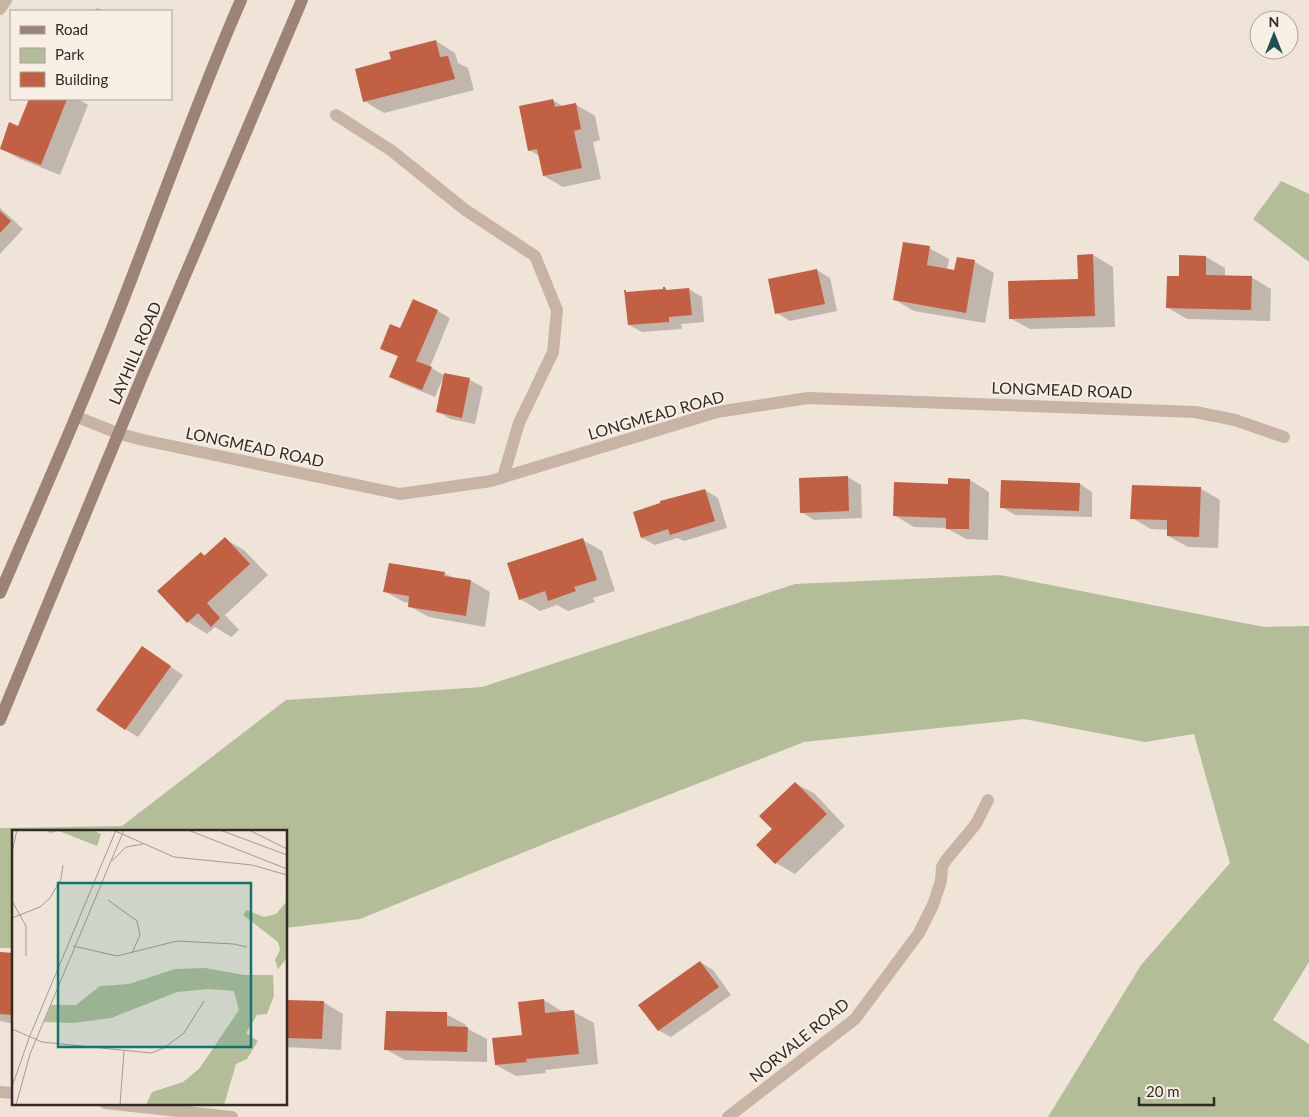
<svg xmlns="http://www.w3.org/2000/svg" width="1309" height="1117" viewBox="0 0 1309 1117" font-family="Lato,sans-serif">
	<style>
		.green { fill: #b3be99 }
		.shadow { fill: #0003 }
		.building { fill: #c26044 }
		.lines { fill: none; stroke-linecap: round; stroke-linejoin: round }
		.lane { stroke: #c7b4a5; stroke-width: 12 }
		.street { stroke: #c7b4a5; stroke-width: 12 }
		.secondary { stroke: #9b8377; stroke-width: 12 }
		.labels { text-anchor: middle; stroke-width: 4; stroke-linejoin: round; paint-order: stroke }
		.street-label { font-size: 16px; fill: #332a26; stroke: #f8efe4 }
		.inset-road { fill: none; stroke: #a49a91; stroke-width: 1 }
		.view { fill: #0f766e; fill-opacity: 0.15; stroke: #0f766e; stroke-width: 2.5 }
		.inset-edge { fill: none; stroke: #332a26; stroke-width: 2.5 }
	</style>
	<rect width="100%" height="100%" fill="#f0e4d8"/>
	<path class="green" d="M1281 181 1309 194V262L1253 219Z
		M1000 575 1264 627 1309 626V962L1273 1020 1309 1044V1117H1048L1141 965 1230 863 1194 734 1145 742 1024 719 804 742 566 835 360 919 286 928V831H14V948H0V828L122 826 286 700 482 687 795 584Z"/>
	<path class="shadow" d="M96 8 106 11H95Z
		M436 41 455 53 458 63 468 68 474 90 384 113 364 101 392 60Z
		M30 99H78L88 105 60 175 20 159 0 148 10 124 19 127Z
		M553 100 564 107 575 104 595 116 600 140 593 142 601 179 563 187 544 176 540 156 529 150Z
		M0 208 23 229 0 254Z
		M929 248 949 259 947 270 955 271 975 262 994 273 985 323 914 311 895 300Z
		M1093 255 1113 267 1115 327 1030 329 1010 318 1079 280 1078 256Z
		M1206 257 1225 268V277H1251L1271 289 1270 321 1187 319 1168 308 1180 277Z
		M817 270 830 278 837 311 790 321 777 313 770 280Z
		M689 289 702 297 704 322 681 324 682 329 642 332 629 325Z
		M438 311 450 318 430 367 445 376V374L470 380 483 387 475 424 450 419 437 411 444 379 443 378 435 397 403 384 390 376 399 357 382 348 401 330Z
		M848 477 861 485 862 518 814 520 801 512Z
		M970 480 989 492 988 540 966 539 946 528 914 527 894 515 949 485Z
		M1080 484 1092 492V517L1015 515 1002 507Z
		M1200 488 1220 500 1218 548 1188 547 1168 536V530L1151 529 1132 518Z
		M705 490 718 498 727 528 684 541 677 538 655 545 642 538Z
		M225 539 244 550 268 575 225 615 239 630 231 637 215 627 207 634 188 622 159 591 201 553 206 556Z
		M583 540 602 551 615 591 593 598 595 602 568 611 557 605 540 611 520 599Z
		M444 573 454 578 471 581 490 592 485 627 429 617 409 606 410 603 404 602 384 591Z
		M143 648 183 675 138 737 125 729Z
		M795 783 815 794 845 826 795 874 776 863 774 829Z
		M0 953 14 954V1024L0 1021Z
		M700 962 713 970 731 995 671 1037 658 1030Z
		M544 1000 563 1012H574L594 1023 598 1064 545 1070 546 1073 516 1076 496 1065 523 1036Z
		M286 1001 323 1002 343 1014 341 1050 286 1047Z
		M446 1014 466 1025V1028L487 1039V1062L405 1060 385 1049Z"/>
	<path class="building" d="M436 40 440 57 448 56 455 79 363 102 355 69 391 59 389 52Z
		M29 99H67L41 165 0 149 9 122 18 126Z
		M553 99 555 107 576 103 581 129 574 131 582 168 543 176 537 149 528 151 519 106Z
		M0 211 11 221 0 233Z
		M903 242 930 246 927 265 954 270 957 257 975 260 966 313 893 300Z
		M1093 254 1095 316 1009 319 1008 281 1078 279 1077 255Z
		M1179 255 1206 256V275L1252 276 1251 310 1166 308 1167 276H1179Z
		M817 269 825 304 775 314 768 279Z
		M663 287H665L666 290 689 288 692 315 669 317V322L628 325 624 290H626V292L663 289Z
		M413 299 438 310 416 361 432 367 422 390 389 377 398 356 380 349 390 324 400 328Z
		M444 373 470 378 462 418 436 412Z
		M848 476 849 511 800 513 799 478Z
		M948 478 970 479 969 529H946V518L893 516 894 482 948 484Z
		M1001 480 1080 483 1079 511 1000 508Z
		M1132 485 1201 487 1199 537 1167 536V520L1130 519Z
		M705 489 715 521 670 535 668 529 641 538 633 512 660 503V501Z
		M225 537 250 564 207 603 220 618 211 627 198 613 187 623 157 591 201 552 204 556Z
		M583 538 597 580 574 587 576 591 548 601 545 591 519 600 507 563Z
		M389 563 445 572 444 576 471 580 466 616 408 607 409 596 383 592Z
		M142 646 171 666 125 730 96 710Z
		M795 782 827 814 775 864 756 845 772 829 759 816Z
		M0 952 14 953V1015L0 1014Z
		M700 961 719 987 658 1031 638 1005Z
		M544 999 545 1013 574 1010 579 1054 526 1059 527 1062 495 1065 492 1038 522 1035 518 1002Z
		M286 1000 324 1001 322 1039 286 1038Z
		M386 1011 447 1012V1026L468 1027 467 1052 384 1050Z"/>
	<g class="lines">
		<path class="lane" d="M336 115 392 151 464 209 535 256 557 310 553 352 519 423 503 477
			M919 933 933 905 941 881 942 867 946 860 976 824 988 800"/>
		<path class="street" d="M0 9 6 0
			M77 417 120 434 143 440 400 494 491 481 717 412 808 398 1195 412 1235 420 1284 437
			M0 1092 14 1093
			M105 1103 232 1117
			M728 1117 855 1019 919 933"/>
		<path class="secondary" d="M0 593C46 487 93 380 134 272 169 181 202 89 241 0
			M0 720 141 379 302 0"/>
	</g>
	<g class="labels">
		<g class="street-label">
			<text transform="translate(135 353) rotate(-67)" y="6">LAYHILL ROAD</text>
			<text transform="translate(1062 390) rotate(2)" y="6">LONGMEAD ROAD</text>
			<text transform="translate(656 415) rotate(-16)" y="6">LONGMEAD ROAD</text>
			<text transform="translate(255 447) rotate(12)" y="6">LONGMEAD ROAD</text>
			<text transform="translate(799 1040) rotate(-39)" y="6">NORVALE ROAD</text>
		</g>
	</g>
	<g transform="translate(12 830)">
		<rect width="275" height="275" fill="#f0e4d8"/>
		<path d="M34 0H80L89 4 85 16 47 1 38 3ZM275 71V128L266 139 263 130 268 120 266 112 231 85 235 80 252 87 264 84ZM193 138 232 145H261L262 166 255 184 245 185 234 203 246 211 235 229 224 234 212 275H134L140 262 171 252 187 239 227 180 222 161 197 159 165 162 99 188 61 193 32 192 39 175H64L88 156 117 154 163 139Z" fill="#b3be99"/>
		<path class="inset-road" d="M101 0 162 27 240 35 275 45M176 0 275 39M208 0 275 25M237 0 275 19M0 22 5 0M100 31 114 17 131 14M96 70 125 91 128 105 120 123M0 71 14 96V126M0 88 28 77 38 68 49 49 51 35M61 116 105 126 165 111 222 114 235 117M0 199 30 212 139 223 152 218 172 203 192 171M0 257 17 208 104 0M4 275 18 224 112 0M108 275 112 221"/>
		<path class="view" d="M46 53H239V217H46Z"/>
		<rect width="275" height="275" class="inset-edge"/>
	</g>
	<rect x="10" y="10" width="162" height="90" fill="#f8efe4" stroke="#a9a098"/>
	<rect x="20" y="26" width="25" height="8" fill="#9b8377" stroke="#a9a098"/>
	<text x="55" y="35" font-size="15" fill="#332a26">Road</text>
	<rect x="20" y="48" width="25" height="15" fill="#b3be99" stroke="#a9a098"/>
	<text x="55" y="60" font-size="15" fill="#332a26">Park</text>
	<rect x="20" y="72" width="25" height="15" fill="#c26044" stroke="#a9a098"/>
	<text x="55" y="85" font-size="15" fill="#332a26">Building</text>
	<g transform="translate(1274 35)"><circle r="24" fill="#f8efe4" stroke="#a9a098"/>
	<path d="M0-4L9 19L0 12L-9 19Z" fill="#1d5153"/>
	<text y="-8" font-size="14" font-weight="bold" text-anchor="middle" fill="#332a26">N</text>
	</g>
	<path d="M1139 1097v8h75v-8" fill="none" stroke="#332a26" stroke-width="2.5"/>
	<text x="1146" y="1097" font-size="15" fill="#332a26" stroke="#f8efe4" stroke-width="4" paint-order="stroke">20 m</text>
</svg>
